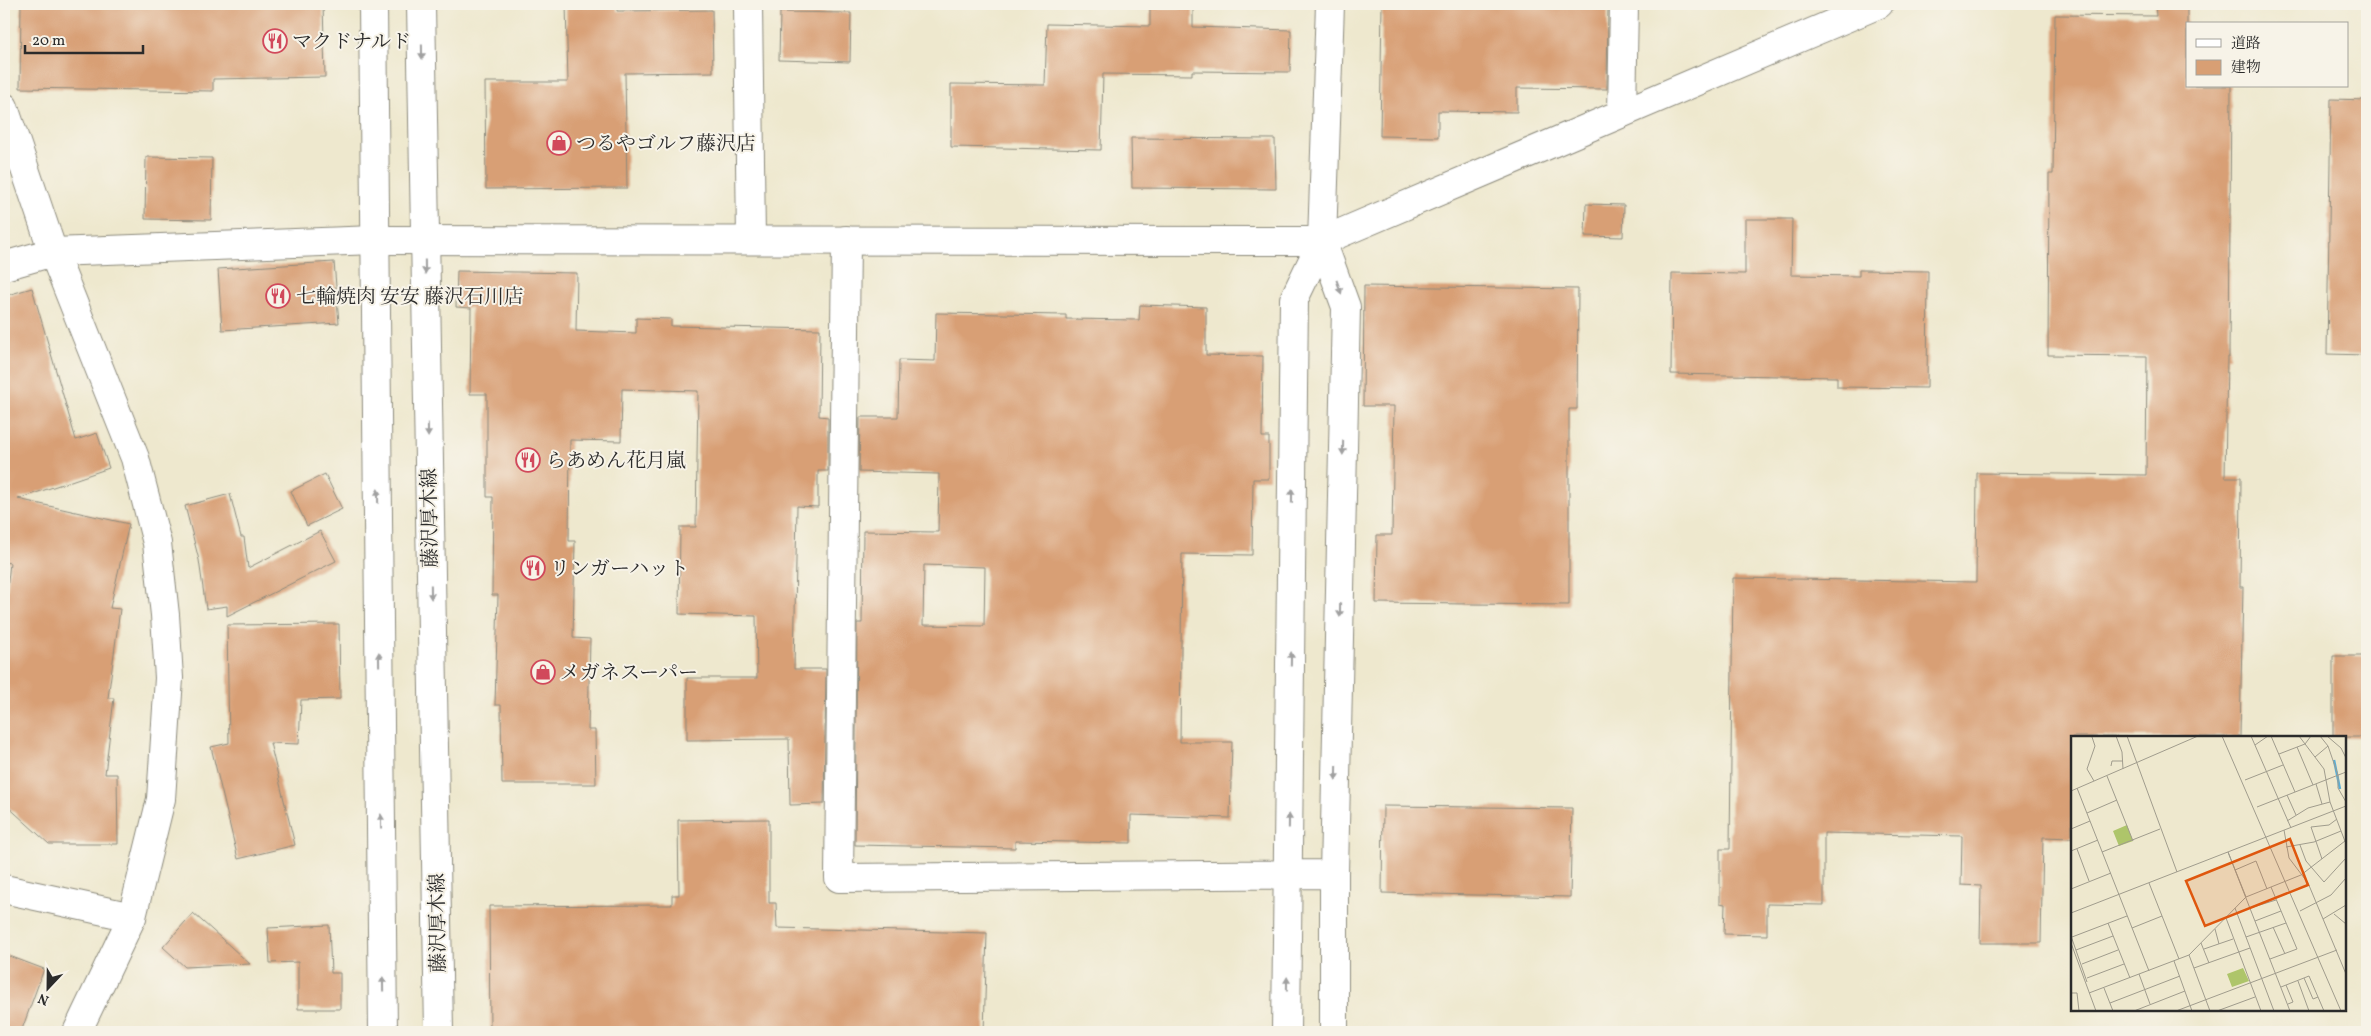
<svg xmlns="http://www.w3.org/2000/svg" width="2371" height="1036" viewBox="0 0 2371 1036" font-family="Vollkorn,'Noto Serif JP',serif">
	<style>
		.building { fill: #d89f74; fill-rule: evenodd }
		.lines { fill: none; stroke-linecap: round; stroke-linejoin: round }
		.street-casing { stroke: #8c8a7c; stroke-width: 30 }
		.secondary-casing { stroke: #8c8a7c; stroke-width: 30 }
		.primary-casing { stroke: #8c8a7c; stroke-width: 30 }
		.street { stroke: #fff; stroke-width: 28 }
		.secondary { stroke: #fff; stroke-width: 28 }
		.primary { stroke: #fff; stroke-width: 28 }
		.oneway { fill: #a0a0a0 }
		.labels { text-anchor: middle; stroke-width: 4; stroke-linejoin: round; paint-order: stroke }
		.poi-label { font-size: 20px; fill: #2b2b2b; stroke: #f7f3e8; text-anchor: start }
		.street-label { font-size: 20px; fill: #2b2b2b; stroke: #f7f3e8 }
		.inset-river { fill: none; stroke: #59add5; stroke-width: 2.5 }
		.inset-road { fill: none; stroke: #a09c8d; stroke-width: 1 }
		.view { fill: #df570e; fill-opacity: 0.15; stroke: #df570e; stroke-width: 2.5 }
		.inset-edge { fill: none; stroke: #2b2b2b; stroke-width: 2.5 }
	</style>
	<rect width="100%" height="100%" fill="#f7f3e8"/>
	<filter id="ink" filterUnits="userSpaceOnUse"><feTurbulence type="fractalNoise" baseFrequency=".02" numOctaves="2"/><feDisplacementMap in="SourceGraphic" scale="10" xChannelSelector="R" yChannelSelector="G"/><feConvolveMatrix kernelMatrix="1 2 1 2 8 2 1 2 1" color-interpolation-filters="sRGB"/></filter>
	<filter id="wash" filterUnits="userSpaceOnUse"><feTurbulence type="fractalNoise" baseFrequency=".0096" numOctaves="4" result="noise"/><feDisplacementMap in="SourceGraphic" scale="20" xChannelSelector="R" yChannelSelector="G"/><feGaussianBlur stdDeviation="1.12" result="paint"/><feColorMatrix in="noise" values="0 0 0 0 0 0 0 0 0 0 0 0 0 0 0 0 0 1.4 0 .05"/><feComposite in="paint" operator="in"/></filter>
	<g filter="url(#wash)">
		<rect width="100%" height="100%" fill="#eee8ce"/>
		<g id="blocks">
			<path class="building" d="M21 4H323L325 77 213 79V91L20 88Z
				M566 4H617V11L712 10 713 72 625 73 627 188 486 189 485 82H568Z
				M1382 4H1608L1607 89 1517 88V112L1438 111V137L1380 136Z
				M2155 4H2187V86H2231L2229 357H2227L2225 477H2241L2240 587H2243L2240 737H2072V838L2043 837 2041 943H1980L1981 886 1961 885 1962 836 1824 833V905L1767 904V935L1724 934 1725 904 1720 903V849H1730L1733 578 1976 582 1977 473 2146 475 2147 356 2048 355 2049 174H2053L2055 15 2156 16Z
				M1150 8H1193V27L1291 30 1290 72 1192 71V75L1103 74 1101 150 951 147V84L1045 85 1047 24 1150 26Z
				M780 12 851 13 850 62 779 60Z
				M2331 99 2367 100V355L2327 354Z
				M1131 138 1275 139 1276 189 1132 188Z
				M146 157 212 158 211 220 145 219Z
				M1586 204 1624 205 1623 237 1585 236Z
				M1745 219H1792L1791 275 1859 276V270L1928 271 1927 388 1837 387V377L1671 374 1672 273 1745 274Z
				M334 262 339 323 222 330 218 269Z
				M457 271 577 273 576 331 636 333V318L671 319V326L820 329 819 416 828 417V471H818V507L797 506 794 669H826L824 804 790 805 789 739 687 740V678H757L756 616 679 614 680 527H696L698 391 622 389 621 441 570 440 569 541H575L573 638 590 639 588 730H595L596 784H502L501 705H495L498 595H492L493 497H487V394H470L471 308 456 307Z
				M1364 286 1578 289 1577 409H1569V605L1376 603 1377 535H1392L1394 406H1363Z
				M32 288 76 440 97 433 109 468 18 499 129 524 110 608 120 609 108 698H114L105 774H117L118 844H49L4 803V618L10 563 4 562V296Z
				M1140 305 1206 307V355L1263 356 1262 437H1269V479H1253L1252 555 1182 554 1180 742H1232L1230 818 1131 815V843L1015 841V848L855 845 857 623H862L863 531 938 532 939 474 859 472 860 417H898L899 360 935 361 936 313 1066 315V319L1139 320ZM924 565 985 567 984 626 923 625Z
				M325 474 342 509 307 526 291 491Z
				M230 494 241 537H244L248 568 320 531 336 561 227 616V606L206 609 199 560 185 506Z
				M339 624 340 699 301 700 299 744 270 743 295 845 238 859 211 747 229 743 227 625Z
				M2333 656H2367V737H2333Z
				M1383 806 1572 808 1570 897 1382 893Z
				M769 819V903H776L777 928 987 933 984 1032H490L489 906 672 905V895H679L678 820Z
				M193 913 250 964 185 967 163 947Z
				M329 925 331 973H340V1009H298V962L270 963 268 928Z
				M4 954 44 969 21 1032H4Z"/>
		</g>
	</g>
	<g filter="url(#ink)">
		<use href="#blocks" fill-opacity="0" stroke="#8c8a7c" stroke-width="1"/>
		<g class="lines">
			<g class="street-casing">
				<path id="street" d="M748 4 751 240
					M1330 4 1322 241 1346 307 1334 874V1032
					M1622 113 1624 4
					M846 240 839 878 1334 874
					M4 266 53 252 375 240
					M4 889 132 917
					M1286 1032 1294 299 1322 241"/>
			</g>
			<g class="secondary-casing">
				<path id="secondary" d="M4 107 53 252 135 458 157 543 165 615 169 678 161 799 132 917 77 1032
					M375 240 1322 241 1879 4"/>
			</g>
			<g class="primary-casing">
				<path id="primary" d="M373 4 383 1032
					M421 4 439 1032"/>
			</g>
			<use href="#street" class="street"/>
			<use href="#secondary" class="secondary"/>
			<use href="#primary" class="primary"/>
		</g>
		<defs><path id="oneway-solid" d="M-6-.8H1V-3.2L6.5 0L1 3.2V.8H-6Z" transform="scale(1.25)"/></defs>
		<g class="oneway">
			<use href="#oneway-solid" transform="translate(422 52) rotate(89)"/>
			<use href="#oneway-solid" transform="translate(425 267) rotate(89)"/>
			<use href="#oneway-solid" transform="translate(1339 287) rotate(70)"/>
			<use href="#oneway-solid" transform="translate(428 430) rotate(89)"/>
			<use href="#oneway-solid" transform="translate(1343 448) rotate(91)"/>
			<use href="#oneway-solid" transform="translate(378 496) rotate(-91)"/>
			<use href="#oneway-solid" transform="translate(1292 496) rotate(-89)"/>
			<use href="#oneway-solid" transform="translate(431 592) rotate(89)"/>
			<use href="#oneway-solid" transform="translate(1340 610) rotate(91)"/>
			<use href="#oneway-solid" transform="translate(379 659) rotate(-91)"/>
			<use href="#oneway-solid" transform="translate(1291 659) rotate(-89)"/>
			<use href="#oneway-solid" transform="translate(1336 773) rotate(91)"/>
			<use href="#oneway-solid" transform="translate(381 821) rotate(-91)"/>
			<use href="#oneway-solid" transform="translate(1289 821) rotate(-89)"/>
			<use href="#oneway-solid" transform="translate(383 984) rotate(-91)"/>
			<use href="#oneway-solid" transform="translate(1287 984) rotate(-89)"/>
		</g>
	</g>
	<defs>
		<g id="restaurant-ring" transform="scale(1.25)"><circle r="9.5" fill="#f7f3e8" stroke="#d1495b" stroke-width="1.5"/><path d="M-5-6h1v4h1v-4h1v4h1v-4h1v5L-1.5 .5V6h-2V.5L-5-1ZM5-6V6H3V1.5H1.5Q1.5-4 5-6Z" fill="#d1495b"/></g>
		<g id="shop-ring" transform="scale(1.25)"><circle r="9.5" fill="#f7f3e8" stroke="#d1495b" stroke-width="1.5"/><path d="M-5-2.5h2.3a2.7 3.5 0 0 1 5.4 0H5L5.5 6h-11ZM-1.5-2.5h3a1.5 2.3 0 0 0-3 0Z" fill="#d1495b"/></g>
	</defs>
	<g fill-rule="evenodd">
		<use href="#restaurant-ring" x="275" y="41"/>
		<use href="#shop-ring" x="559" y="143"/>
		<use href="#restaurant-ring" x="278" y="296"/>
		<use href="#restaurant-ring" x="528" y="460"/>
		<use href="#restaurant-ring" x="533" y="568"/>
		<use href="#shop-ring" x="543" y="672"/>
	</g>
	<g class="labels">
		<g class="poi-label">
			<text x="292" y="48">マクドナルド</text>
			<text x="576" y="150">つるやゴルフ藤沢店</text>
			<text x="296" y="303">七輪焼肉 安安 藤沢石川店</text>
			<text x="546" y="467">らあめん花月嵐</text>
			<text x="550" y="575">リンガーハット</text>
			<text x="560" y="679">メガネスーパー</text>
		</g>
		<g class="street-label">
			<text transform="translate(429 518) rotate(-91)" y="7">藤沢厚木線</text>
			<text transform="translate(437 923) rotate(-91)" y="7">藤沢厚木線</text>
		</g>
	</g>
	<g transform="translate(2071 736)">
		<rect width="275" height="275" fill="#eee8ce"/>
		<path d="M56 89 62 105 48 110 42 95ZM172 232 178 245 161 251 156 238Z" fill="#aec56a"/>
		<path class="inset-river" d="M263 24 269 53"/>
		<path class="inset-road" d="M45 0 51 16 52 33M56 0 106 136M151 0 270 275M180 0 220 92M200 0 224 56M228 0 253 33 259 66 275 108M249 0 257 10 267 39V52L275 66M256 0 270 12 275 22M21 1 24 10 16 33 23 45M184 9 197 0M226 11 242 49M208 18 234 8 240 0M244 21 257 10M40 30 41 25H52M36 40 62 105M174 44 212 29M245 48 251 68M6 52 78 235M0 55 127 0M216 59 225 79M186 71 275 36M16 77 46 64M216 85 237 72 259 66M0 93 19 85M213 94 218 122 237 147 275 238M229 109 235 125 253 146 275 122M215 111 243 106 270 95M6 113 18 145M0 115 27 104M31 116 89 93M157 116 219 275M157 116 175 161M251 123 240 91 258 89 266 83M164 134 185 125 196 153M78 147 108 223M0 153 40 137M164 172 203 275M179 172 205 164M229 175 260 159 275 142M0 177 275 70M263 178 275 188M155 182 190 275M252 183 275 169M184 185 210 175M37 187 59 242M202 191 214 218M61 192 91 180M144 193 148 208M0 200 16 246M1 201 56 180M175 201 215 187M0 207 25 275M130 207 138 227M133 213 162 203M5 214 42 200M118 219 139 275M199 223 226 213 200 151M103 225 121 275M11 228 47 214M123 232 179 212M0 236V255M68 238 79 268M16 242 53 228M233 242 242 263 247 261M227 245 238 275M215 249 222 266 217 268M210 251 238 240 253 275M33 252 42 275M0 257H6L8 275M18 257 118 219 175 161 230 139 274 105M39 267 109 240M63 275 114 255M105 275 266 214M146 275 184 261"/>
		<path class="view" d="M219 103 237 149 134 190 115 145Z"/>
		<rect width="275" height="275" class="inset-edge"/>
	</g>
	<rect width="2371" height="1036" fill="none" stroke="#f7f3e8" stroke-width="20"/>
	<rect x="2186" y="22" width="162" height="65" fill="#f7f3e8" stroke="#a5a39c"/>
	<rect x="2196" y="39" width="25" height="8" fill="#ffffff" stroke="#a5a39c"/>
	<text x="2231" y="48" font-size="15" fill="#2b2b2b">道路</text>
	<rect x="2196" y="60" width="25" height="15" fill="#d89f74" stroke="#a5a39c"/>
	<text x="2231" y="72" font-size="15" fill="#2b2b2b">建物</text>
	<g transform="translate(48 988) rotate(202)" stroke="#f7f3e8" stroke-width="4" paint-order="stroke">
	<path d="M0-4L9 19L0 12L-9 19Z" fill="#2b2b2b"/>
	<text y="-8" font-size="14" font-weight="bold" text-anchor="middle" fill="#2b2b2b">N</text>
	</g>
	<path d="M25 45v8h118v-8" fill="none" stroke="#2b2b2b" stroke-width="2.5"/>
	<text x="32" y="45" font-size="15" fill="#2b2b2b" stroke="#f7f3e8" stroke-width="4" paint-order="stroke">20 m</text>
</svg>
